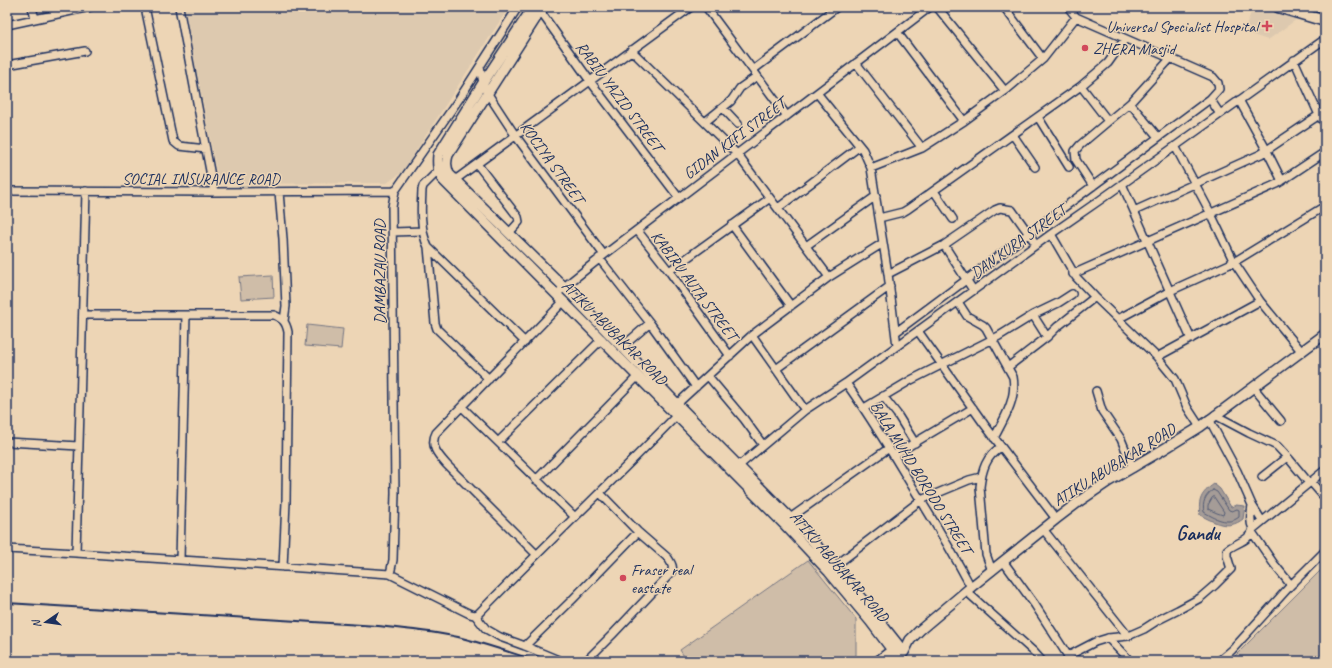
<svg xmlns="http://www.w3.org/2000/svg" width="1332" height="668" viewBox="0 0 1332 668" font-family="Caveat,sans-serif">
	<style>
		.built { fill: #ddc9af }
		.green { fill: #cfbda8; stroke: #757683 }
		.water { fill: #a59c97; stroke: #6e7080 }
		.lines { fill: none; stroke-linecap: round; stroke-linejoin: round }
		.shore { stroke: #525b75; stroke-width: 1 }
		.minor-casing { stroke: #1b2f5e; stroke-width: 10 }
		.tertiary-casing { stroke: #1b2f5e; stroke-width: 12 }
		.secondary-casing { stroke: #1b2f5e; stroke-width: 13 }
		.minor { stroke: #edd5b5; stroke-width: 7 }
		.tertiary { stroke: #edd5b5; stroke-width: 9 }
		.secondary { stroke: #edd5b5; stroke-width: 10 }
		.rail { stroke: #1b2f5e; stroke-width: 2 }
		.poi-dot { fill: #d1495b; stroke: #edd5b5; stroke-width: 1.5 }
		.labels { text-anchor: middle; stroke-width: 3; stroke-linejoin: round; paint-order: stroke }
		.poi-label { font-size: 16px; fill: #1b2f5e; stroke: #edd5b5; text-anchor: start }
		.street-label { font-size: 16px; fill: #1b2f5e; stroke: #edd5b5 }
		.district-label { font-size: 20px; font-weight: bold; fill: #1b2f5e; stroke: #edd5b5 }
	</style>
	<rect width="100%" height="100%" fill="#edd5b5"/>
	<filter id="ink" filterUnits="userSpaceOnUse"><feTurbulence type="fractalNoise" baseFrequency=".025" numOctaves="2"/><feDisplacementMap in="SourceGraphic" scale="8" xChannelSelector="R" yChannelSelector="G"/><feConvolveMatrix kernelMatrix="1 2 1 2 8 2 1 2 1" color-interpolation-filters="sRGB"/></filter>
	<g filter="url(#ink)">
		<path class="built" d="M184 7H509L402 172 387 183 228 184 218 179Z
			M1253 7H1257L1297 19 1268 40 1244 32Z"/>
		<path class="green" d="M273 275 274 297 241 299 239 277Z
			M307 325 343 329 341 349 305 346Z
			M808 560 856 619V655L853 661H687L680 650Z
			M1325 566V661H1230Z"/>
		<path class="water" d="M1214 484 1220 489 1231 507 1236 505 1245 506 1243 519C1228 531 1214 522 1200 515 1198 500 1201 493 1214 484Z"/>
		<g class="lines">
			<path class="shore" d="M1213 490 1217 492 1229 510 1232 511 1237 509 1239 510V517C1228 526 1214 518 1204 512 1202 503 1205 495 1213 490Z
				M1214 497 1224 512 1223 515 1217 513 1208 509V505L1212 498Z"/>
			<g class="minor-casing">
				<path id="minor" d="M32 7 35 19
					M145 7 173 141 179 146 206 149
					M179 7 214 192
					M706 7 787 116
					M937 7 1005 91
					M1004 7 1043 59
					M1068 7 1076 17 1213 77 1218 83 1219 89 1210 99 1220 114
					M540 11 590 81 679 198
					M7 25 90 7
					M897 32 964 121
					M631 50 737 154 829 277
					M1294 60 1319 115 1325 124
					M856 63 922 148
					M7 65 85 51
					M480 67 483 83 488 94 515 135 604 255
					M753 70 837 7
					M1081 86 1108 121
					M817 93 863 150 871 168 888 274 897 346
					M1239 100 1267 151 1282 181
					M1130 103 1158 137
					M723 108 738 124
					M1038 117 1069 167
					M705 122 731 101 740 88 757 76
					M1013 135 1035 167
					M1175 146 1211 214 1234 262 1260 301 1302 352
					M477 164 518 217 519 222 509 233
					M871 168 922 148 964 121 1005 91 1043 59 1076 17
					M438 171 423 186 422 190C421 208 420 230 428 247L525 342
					M455 180 691 7
					M1122 184 1191 339
					M1093 186 1076 160 1075 151 1080 145 1130 103 1170 59
					M7 191 214 192 395 191
					M934 191 953 219
					M279 192 283 239 286 306 284 321
					M778 208 860 146
					M1134 211 1261 154 1325 111
					M879 218 903 212 908 209 1081 86 1108 63 1125 39
					M732 225 791 306
					M637 230 669 271 730 356
					M393 232 423 231
					M1051 234 1076 277 1095 297 1157 357 1175 379 1187 407 1200 427
					M944 245 973 290
					M806 246 876 196
					M428 247 435 323 437 329 489 379
					M599 258 650 323 696 387
					M669 271 770 198
					M888 274 944 245 995 210 1000 208 1012 210 1036 244
					M1073 274 1277 184 1325 152
					M557 294 564 287 604 255 930 7
					M958 302 967 316 983 325 986 328 1013 377C1017 399 1004 419 994 438
					M83 315H274C283 319 286 322 288 332L286 502 283 567
					M1033 315 1047 337
					M1118 319 1170 291 1234 262 1325 206
					M918 331 984 424 1056 519
					M896 332 1210 99
					M752 335 805 410
					M622 347 650 323
					M1157 357 1260 301
					M1008 367 1047 337 1057 327 1095 297
					M776 369 890 286
					M708 376 744 419 763 445
					M846 383C873 420 896 460 920 499 938 528 955 557 971 587
					M1253 387 1281 421
					M1096 391 1102 411 1121 439 1133 468
					M883 396 897 414 915 443
					M677 404 752 335 829 277 883 243
					M462 407 575 517
					M864 408 911 380 999 336 1033 315 1058 303 1072 294
					M1215 415 1249 433 1277 446 1290 460 1309 483
					M1209 419 1237 471 1252 505 1262 521
					M7 442 79 446
					M498 442 602 339
					M894 455 973 408
					M735 469 805 410 846 383 1051 234 1100 200 1325 39
					M1262 477 1287 457
					M536 480 638 376
					M1311 482 1325 498
					M1252 505C1251 513 1249 521 1253 529
					M790 518 889 448
					M1043 529 1128 636
					M1252 532 1274 564 1291 585
					M7 549 76 553 390 574 466 612C470 614 473 616 478 614 544 546 613 481 679 413
					M76 553 86 191
					M536 554 447 465C439 456 429 446 436 433L564 301
					M180 560 186 315
					M1003 561 1035 605 1068 656
					M835 566 921 500 969 480 981 477
					M992 571 986 554 980 487C982 470 986 456 1001 447
					M390 574 393 560 395 493 392 207 395 191 459 99 518 7
					M966 591 1034 652 1042 661
					M475 615 486 629 500 637 525 646 561 661
					M1108 638 1130 661
					M525 646 572 600 638 532
					M586 661 612 635 669 575C675 569 672 564 668 558L638 532 600 493
					M1067 661 1068 656 1095 642 1108 638 1128 636 1144 629 1158 620 1178 610 1200 598 1215 585 1231 569 1227 556V550C1235 543 1250 541 1253 529L1325 470
					M1219 661 1232 650 1291 585 1325 551"/>
			</g>
			<g class="tertiary-casing">
				<path id="tertiary" d="M533 7 483 83 438 155C437 165 438 170 442 179L784 524 829 572 870 621 898 658
					M543 7 448 155C446 162 446 166 449 174L564 287 682 409 810 538 854 589 904 652
					M901 655 904 652 910 640 920 630 971 587 1056 519 1081 500 1109 481 1164 449 1200 427 1325 334
					M878 661 896 647"/>
			</g>
			<g class="secondary-casing">
				<path id="secondary" d="M1278 7 1325 21
					M1321 7 1325 8"/>
			</g>
			<use href="#minor" class="minor"/>
			<use href="#tertiary" class="tertiary"/>
			<use href="#secondary" class="secondary"/>
			<path class="rail" d="M7 603 378 626C405 629 432 631 458 637 485 644 510 652 536 661"/>
		</g>
	</g>
	<g class="poi-dot">
		<path d="M1265 20h4v4h4v4h-4v4h-4v-4h-4v-4h4z"/>
		<circle cx="1085" cy="48" r="4"/>
		<circle cx="623" cy="578" r="4"/>
	</g>
	<g class="labels">
		<g class="poi-label">
			<text x="1258" y="32" text-anchor="end">Universal Specialist Hospital</text>
			<text x="1093" y="54">ZHERA Masjid</text>
			<text x="631" y="575">Fraser real<tspan x="631" dy="18">eastate</tspan></text>
		</g>
		<g class="street-label">
			<text transform="translate(620 96) rotate(53)" y="6">RABIU YAZID STREET</text>
			<text transform="translate(734 138) rotate(-37)" y="6">GIDAN KIFI STREET</text>
			<text transform="translate(553 162) rotate(54)" y="6">KOCIYA STREET</text>
			<text x="201" y="184">SOCIAL INSURANCE ROAD</text>
			<text transform="translate(1018 241) rotate(-36)" y="6">DAN KURA STREET</text>
			<text transform="translate(379 272) rotate(-90)" y="6">DAMBAZAU ROAD</text>
			<text transform="translate(695 285) rotate(53)" y="6">KABIRU AUTA STREET</text>
			<text transform="translate(615 332) rotate(45)" y="6">ATIKU ABUBAKAR ROAD</text>
			<text transform="translate(1114 464) rotate(-32)" y="6">ATIKU ABUBAKAR ROAD</text>
			<text transform="translate(922 477) rotate(58)" y="6">BALA MUHD BORODO STREET</text>
			<text transform="translate(840 566) rotate(49)" y="6">ATIKU ABUBAKAR ROAD</text>
		</g>
		<g class="district-label">
			<text x="1198" y="540">Gandu</text>
		</g>
	</g>
	<rect width="1332" height="668" fill="none" stroke="#edd5b5" stroke-width="24"/>
	<rect x="12" y="12" width="1308" height="644" fill="none" stroke="#1b2f5e" stroke-width="1.5" filter="url(#ink)"/>
	<g transform="translate(46 622) rotate(257)" stroke="#edd5b5" stroke-width="3" paint-order="stroke">
	<path d="M0-3L7 15L0 10L-7 15Z" fill="#1b2f5e"/>
	<text y="-6" font-size="11" font-weight="bold" text-anchor="middle" fill="#1b2f5e">N</text>
	</g>
</svg>
